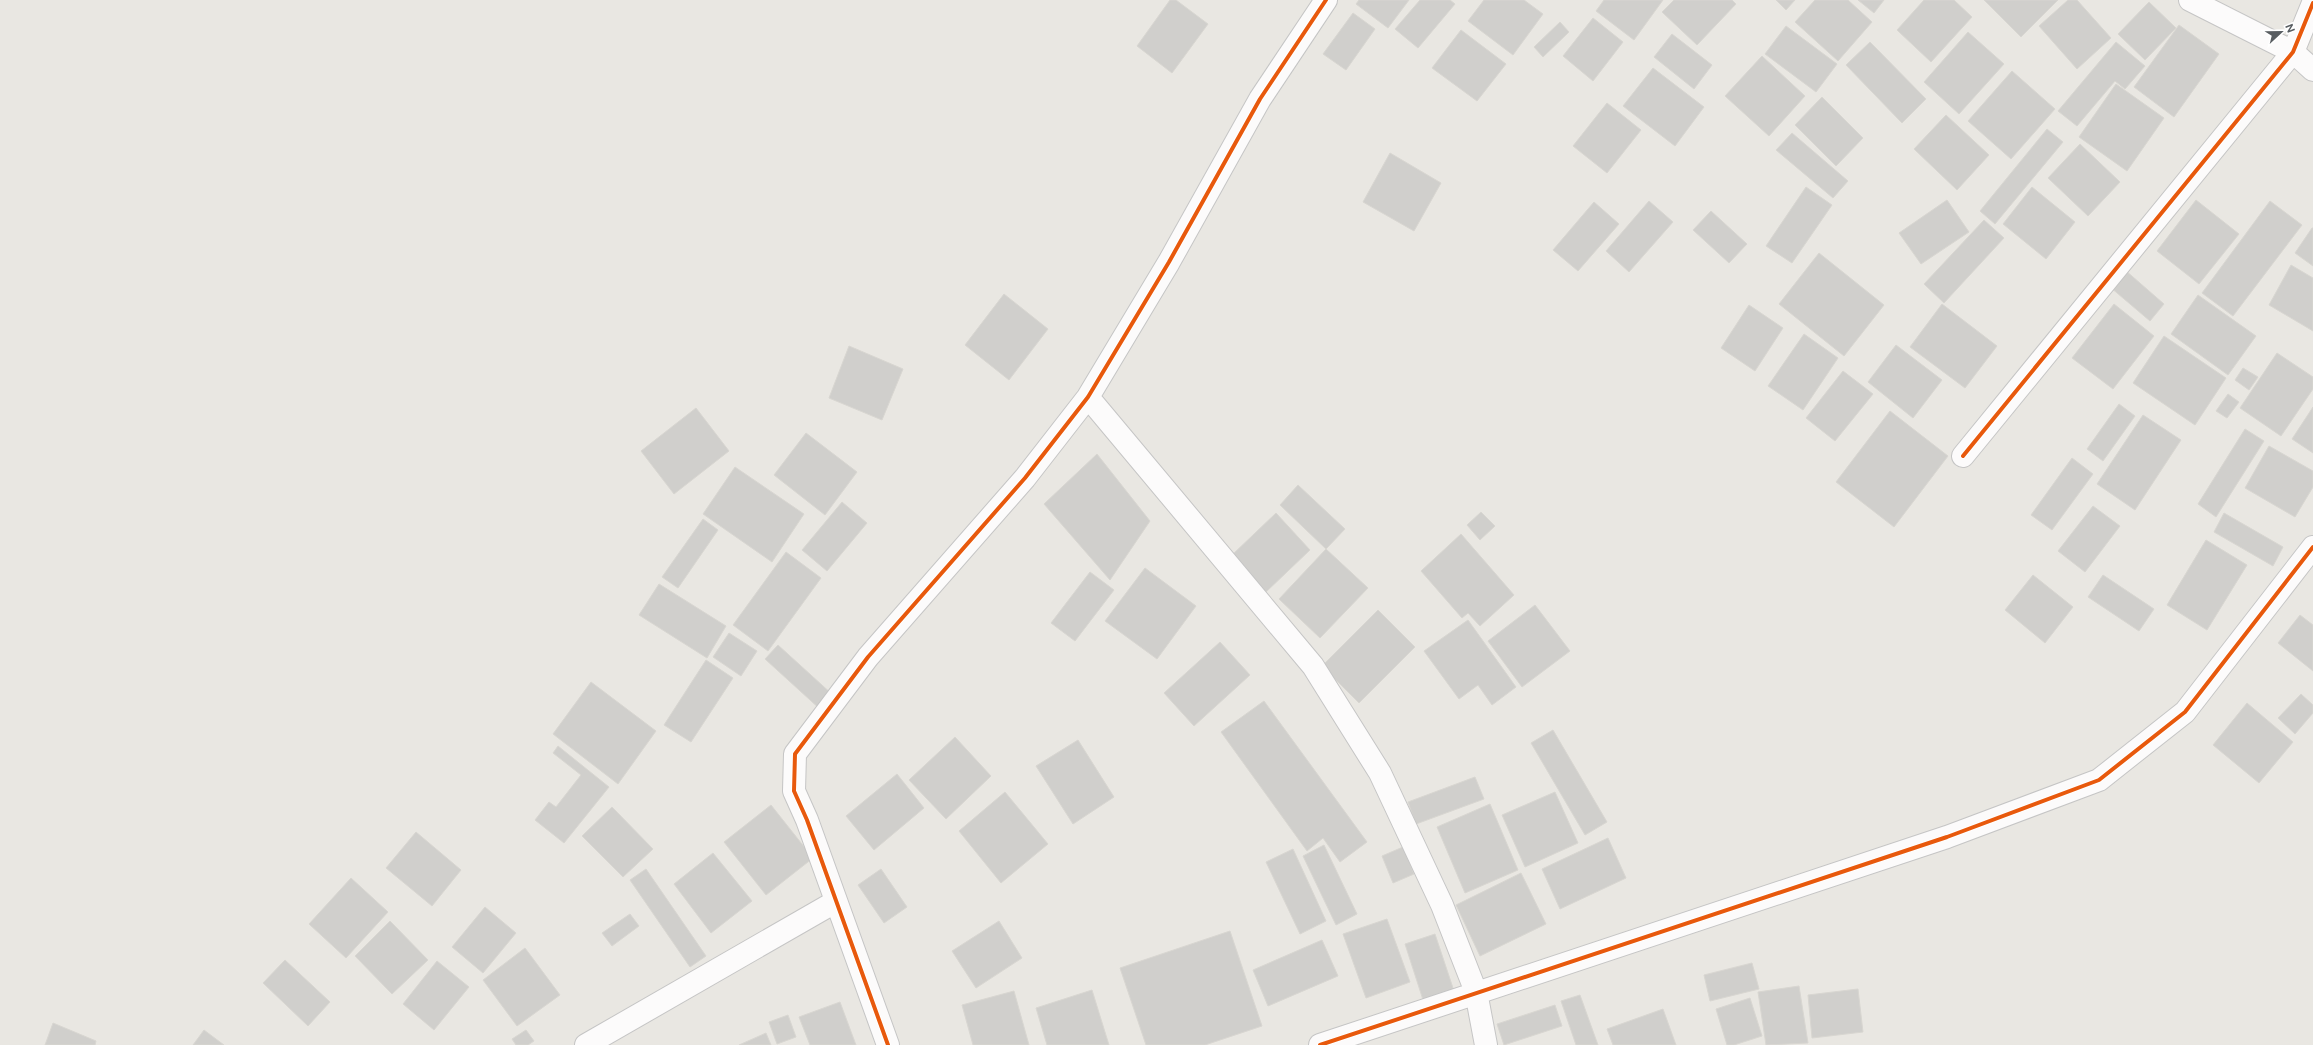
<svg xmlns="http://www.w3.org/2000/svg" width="2313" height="1045" viewBox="0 0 2313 1045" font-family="Figtree,sans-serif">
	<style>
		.building { fill: #d0cfcc; stroke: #d8d6d1 }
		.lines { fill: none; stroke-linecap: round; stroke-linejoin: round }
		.minor-casing { stroke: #c5c5c5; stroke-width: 24 }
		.minor { stroke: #fcfbfb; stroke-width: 22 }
		.cycleway-casing { stroke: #fff; stroke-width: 6 }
		.cycleway { stroke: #e8590c; stroke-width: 4 }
	</style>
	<rect width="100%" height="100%" fill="#e9e7e2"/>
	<path class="building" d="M1170 0H1176L1208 24 1172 73 1137 46Z
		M1359 0H1409L1388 28 1356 4Z
		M1420 0H1450L1455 4 1418 48 1395 29Z
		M1484 0H1524L1543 14 1513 55 1468 21Z
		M1604 0H1663L1634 40 1596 11Z
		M1674 0H1732L1736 4 1697 45 1662 12Z
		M1776 0H1795L1786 10Z
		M1815 0H1848L1872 22 1838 61 1795 22Z
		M1858 0H1884L1874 13Z
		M1924 0H1954L1972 17 1931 62 1897 30Z
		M1984 0H2058L2021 37Z
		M2068 0H2077L2111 38 2077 69 2039 26Z
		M2149 2 2176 28 2145 60 2118 34Z
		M1353 13 1375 29 1346 70 1323 54Z
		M1593 18 1623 42 1593 81 1563 56Z
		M1560 22 1569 32 1543 57 1534 47Z
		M2179 25 2219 54 2174 117 2134 87Z
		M1786 26 1837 64 1816 92 1765 54Z
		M1461 30 1506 64 1477 101 1432 68Z
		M1968 32 2004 64 1959 114 1924 82Z
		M1672 34 1712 65 1694 89 1654 57Z
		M1870 42 1926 99 1902 123 1846 65Z
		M2116 42 2145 66 2125 89 2115 81 2077 126 2058 111Z
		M1762 56 1805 96 1769 136 1725 96Z
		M1653 68 1704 107 1675 146 1623 106Z
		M2012 71 2055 109 2011 159 1968 121Z
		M2116 84 2164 118 2127 171 2079 137Z
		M1822 97 1863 138 1836 166 1795 125Z
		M1607 103 1641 130 1607 173 1573 146Z
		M1946 115 1989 155 1957 190 1914 149Z
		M2047 129 2063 142 1995 224 1980 211Z
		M1792 133 1848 181 1833 198 1776 150Z
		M2080 144 2120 182 2088 216 2048 178Z
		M1390 153 1441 183 1414 231 1363 202Z
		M1806 187 1832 205 1792 263 1766 246Z
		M2032 187 2075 222 2046 259 2003 224Z
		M1947 200 1969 232 1921 264 1899 233Z
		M2196 200 2239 234 2199 284 2157 251Z
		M1649 201 1673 222 1629 272 1606 251Z
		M2270 201 2302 225 2233 316 2202 293Z
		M1594 202 1619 224 1578 271 1553 250Z
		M1711 211 1747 244 1729 263 1693 230Z
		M1984 220 2004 238 1944 303 1924 284Z
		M2312 228H2313V266L2295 253Z
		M1819 253 1884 305 1844 356 1779 304Z
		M2291 265 2313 278V331L2269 305Z
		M2125 270 2164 304 2150 321 2110 287Z
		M1004 294 1048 329 1009 380 965 345Z
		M2198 295 2256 336 2228 375 2171 334Z
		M1942 304 1997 346 1965 388 1910 347Z
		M2114 304 2154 336 2113 389 2072 358Z
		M1749 305 1783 328 1755 371 1721 348Z
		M1804 334 1838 358 1803 410 1768 386Z
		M2164 336 2226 378 2195 425 2133 383Z
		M1896 345 1942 380 1913 418 1868 382Z
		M849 346 903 369 882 420 829 398Z
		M2277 353 2313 377V389L2281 436 2240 408Z
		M2243 368 2258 377 2249 390 2235 380Z
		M1843 371 1873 394 1835 441 1806 418Z
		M2228 394 2239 402 2227 418 2216 411Z
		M2119 404 2135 416 2103 461 2087 449Z
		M2313 407V453L2292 439Z
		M696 408 729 451 674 494 641 451Z
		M1890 411 1948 456 1894 527 1836 482Z
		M2143 415 2181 440 2135 510 2097 484Z
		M2245 429 2264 441 2216 517 2198 504Z
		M806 433 857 472 825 515 774 475Z
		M2269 446 2313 471V487L2295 517 2245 488Z
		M1097 454 1150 521 1110 580 1044 504Z
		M2072 458 2093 474 2052 530 2031 515Z
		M735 467 804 514 772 562 703 514Z
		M1298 485 1345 529 1326 549 1280 505Z
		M842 502 867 523 827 571 802 550Z
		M2093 506 2120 526 2085 572 2058 551Z
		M1481 512 1495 526 1480 540 1467 525Z
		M1276 513 1310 550 1266 592 1232 555Z
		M2224 513 2283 547 2273 566 2214 532Z
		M703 519 718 530 678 588 662 577Z
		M1461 534 1514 595 1480 626 1468 613 1462 618 1421 571Z
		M2206 540 2247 565 2207 630 2167 605Z
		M1326 549 1368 588 1320 638 1279 599Z
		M786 552 821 578 768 651 733 625Z
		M1145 568 1196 606 1157 659 1105 621Z
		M1090 572 1114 590 1075 641 1051 623Z
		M2033 575 2073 607 2045 643 2005 610Z
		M2103 575 2154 609 2139 631 2088 597Z
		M659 584 726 626 707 658 639 615Z
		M1535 605 1570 651 1522 687 1488 641Z
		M1378 610 1415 647 1359 703 1322 666Z
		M2300 615 2313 625V671L2278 643Z
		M1468 620 1516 687 1492 705 1478 685 1459 699 1424 651Z
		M729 633 757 651 741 676 713 657Z
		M1220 642 1250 675 1194 726 1164 693Z
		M778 645 834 696 821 710 765 659Z
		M706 660 733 678 691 742 664 725Z
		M591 682 656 731 618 784 553 734Z
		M2301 694 2313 705V713L2295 734 2278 718Z
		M1264 701 1367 842 1340 862 1323 838 1307 851 1221 732Z
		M2247 703 2293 742 2259 783 2213 745Z
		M1553 730 1607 822 1585 835 1531 743Z
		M955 737 991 776 946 819 909 780Z
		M1078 740 1114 797 1073 824 1036 766Z
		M558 746 609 787 564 843 535 820 549 802 556 807 581 775 553 753Z
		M897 774 924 808 874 850 846 816Z
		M1475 777 1484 799 1416 824 1408 802Z
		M1005 792 1048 844 1001 883 959 831Z
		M1555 792 1578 843 1525 867 1502 815Z
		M1490 804 1518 870 1465 893 1437 827Z
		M771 805 813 858 766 895 724 842Z
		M612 807 653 849 623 877 582 836Z
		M416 832 461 870 432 906 386 868Z
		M1608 838 1626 878 1560 909 1542 869Z
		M1324 845 1357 914 1336 925 1303 856Z
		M1403 847 1414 874 1393 883 1382 856Z
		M1293 849 1326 921 1300 934 1266 862Z
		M713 853 752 901 711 933 674 884Z
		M646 869 706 956 690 967 630 880Z
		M881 869 907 907 884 923 858 885Z
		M1521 873 1546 924 1480 956 1456 905Z
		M351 878 388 912 346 958 309 924Z
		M485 907 516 933 483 973 452 947Z
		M630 914 639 926 612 946 602 933Z
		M1387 919 1410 982 1366 998 1343 934Z
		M390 921 428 960 392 994 355 956Z
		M999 921 1022 958 976 988 952 951Z
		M1230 931 1262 1026 1205 1045H1146L1120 968Z
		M1435 934 1456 997 1425 1006 1405 944Z
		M1322 940 1338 976 1268 1006 1253 970Z
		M525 948 560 995 517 1026 483 980Z
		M285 960 330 1002 308 1026 263 983Z
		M437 961 469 987 434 1030 403 1004Z
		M1752 963 1759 989 1710 1001 1704 975Z
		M1799 986 1808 1043 1766 1045 1758 992Z
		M1858 989 1863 1032 1812 1038 1808 995Z
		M1092 990 1109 1045H1047L1036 1008Z
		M1014 991 1029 1045H973L962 1005Z
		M1580 995 1598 1045H1576L1561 1001Z
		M1750 998 1762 1036 1734 1045H1727L1716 1009Z
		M840 1002 856 1045H810L799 1017Z
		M1555 1005 1562 1026 1504 1045 1497 1024Z
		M1663 1009 1676 1045H1613L1607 1029Z
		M788 1015 796 1037 777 1044 769 1022Z
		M53 1023 96 1041 95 1045H45Z
		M204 1030 224 1045H193Z
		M526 1030 534 1041 528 1045H516L512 1039Z
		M766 1033 771 1045H739Z"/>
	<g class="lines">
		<g class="minor-casing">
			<path id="minor" d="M2190 0 2293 52 2313 70
				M1088 397 1313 666 1380 773 1442 905 1476 992 1486 1045
				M1963 456 2293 52 2313 3
				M586 1045 835 902
				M888 1045 807 820 794 791 795 754 868 657 1025 478 1088 397 1169 262 1260 99 1326 0
				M1320 1045 1947 837 2099 780 2185 712 2313 547"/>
		</g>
		<use href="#minor" class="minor"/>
		<g class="cycleway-casing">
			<path id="cycleway" d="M1963 456 2293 52 2313 3
				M888 1045 807 820 794 791 795 754 868 657 1025 478 1088 397 1169 262 1260 99 1326 0
				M1320 1045 1947 837 2099 780 2185 712 2313 547"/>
		</g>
		<use href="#cycleway" class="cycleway"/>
	</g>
	<g transform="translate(2281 32) rotate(68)" stroke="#ffffff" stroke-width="3" paint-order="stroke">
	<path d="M0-3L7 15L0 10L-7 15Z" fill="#585d61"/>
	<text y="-6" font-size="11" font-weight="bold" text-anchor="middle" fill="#585d61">N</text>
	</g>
</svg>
